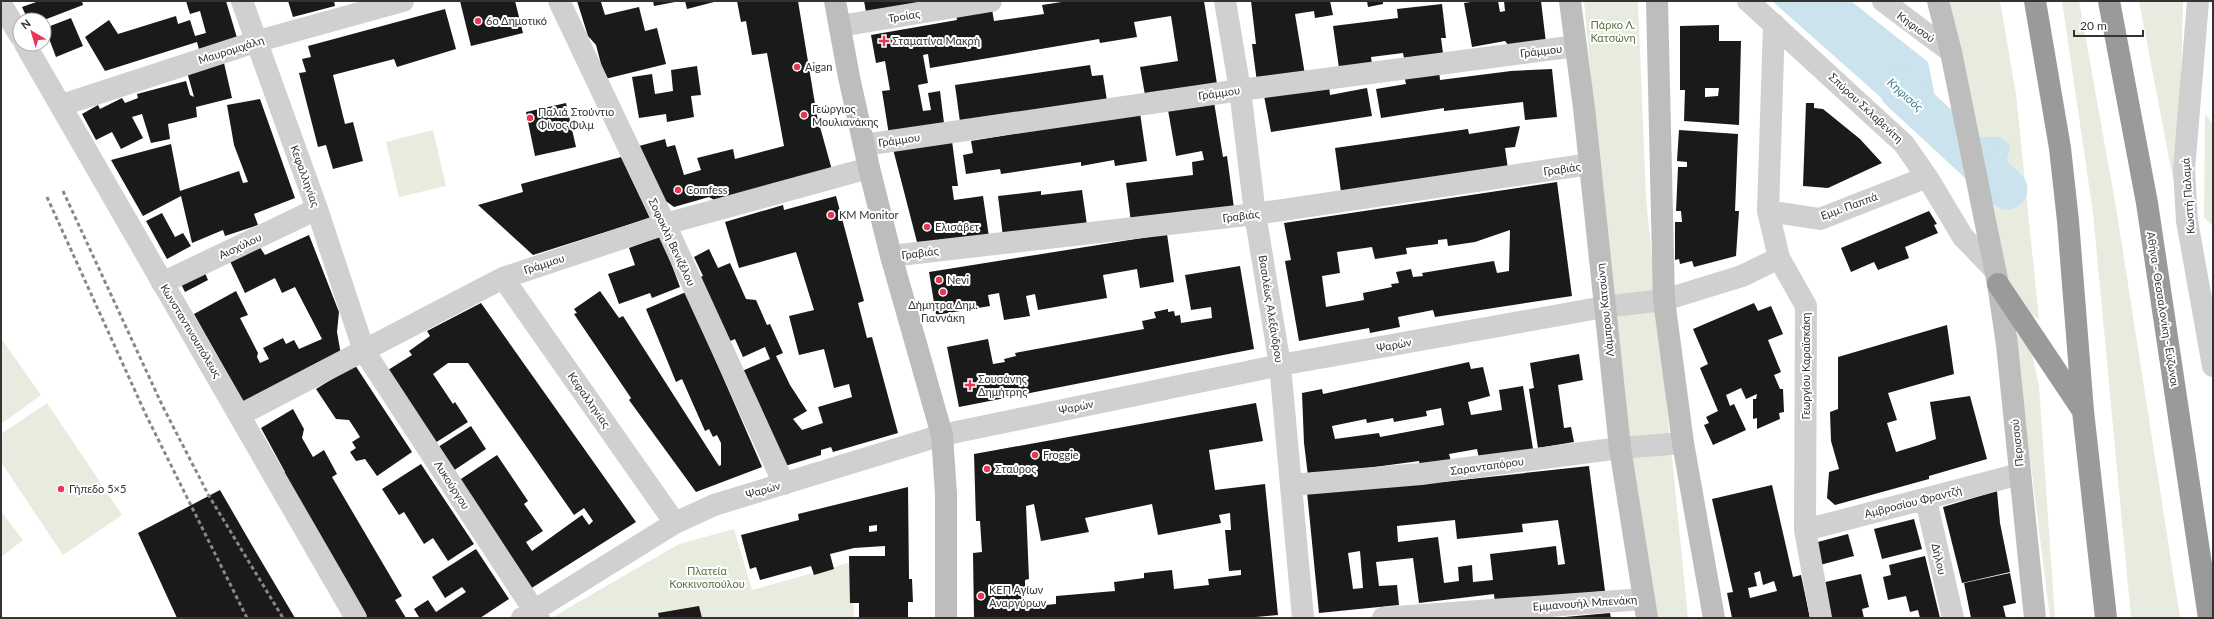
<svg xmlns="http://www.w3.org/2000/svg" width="2214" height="619" viewBox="0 0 2214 619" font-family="Lato,sans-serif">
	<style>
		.green { fill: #e7ecde }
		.water { fill: #cbe3ec }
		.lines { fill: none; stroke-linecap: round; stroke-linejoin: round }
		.river { stroke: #cbe3ec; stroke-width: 41 }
		.building { fill: #1a1a1a; fill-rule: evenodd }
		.street { stroke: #d0d0d0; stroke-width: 22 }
		.secondary { stroke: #bdbdbd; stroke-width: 22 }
		.highway { stroke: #9a9a9a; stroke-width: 22 }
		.rail { stroke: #888; stroke-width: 3; stroke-dasharray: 4 3; stroke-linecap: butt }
		.poi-dot { fill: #e73755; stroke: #fff; stroke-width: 1.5 }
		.labels { text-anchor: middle; stroke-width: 4; stroke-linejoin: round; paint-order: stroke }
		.street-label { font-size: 11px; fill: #333; stroke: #fff }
		.poi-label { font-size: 11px; fill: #333; stroke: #fff; text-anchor: start }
		.park-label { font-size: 11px; fill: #5a703e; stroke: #fff }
		.water-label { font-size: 12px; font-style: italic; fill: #3e7d97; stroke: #fff }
	</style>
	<rect width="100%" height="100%" fill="#fff"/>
	<path class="green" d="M1584 1H1638L1646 198 1688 618H1653L1615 334Z
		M1948 1H2000L2016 94 2039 319 2032 315 2009 285 1994 206 2011 146 1979 137Z
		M2062 1H2079L2116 207 2180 618H2131L2093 213Z
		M2139 1H2183L2181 86 2173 179Z
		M2205 114 2213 124V227L2204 217Z
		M433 130 446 186 399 197 386 142Z
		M2014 329 2032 354 2039 386 2055 618H2050Z
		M1 338 41 395 1 424Z
		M47 403 122 515 63 555 1 462V434Z
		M1 511 23 540 1 557Z
		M734 529 752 590 852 562 854 618H551L679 544Z"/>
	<path class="water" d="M1772 1H1851L1928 62 1947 156Z
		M1979 137H2000L2011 146 1994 206Z"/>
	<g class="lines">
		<path class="river" d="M1900 90 2007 189"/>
	</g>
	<path class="building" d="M39 1H82L83 5 44 20H28L22 7Z
		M186 1H226L238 41 200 53 197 42 105 71 85 37 109 20 118 34 176 16 178 24 190 20 195 36 206 33 200 11 190 14Z
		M288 1H334L335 6 293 17Z
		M460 1H515L523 33 471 46Z
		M577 1H605L601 2 605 15 639 7 645 31 657 28 666 64 605 79 596 45 588 36Z
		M653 1H675V2L654 6Z
		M685 1H714V2L687 9Z
		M737 1H798L817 116 832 170 716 201 709 197 674 207 663 199 639 146 665 139 667 147 675 145 684 175 701 170 697 158 733 149 735 159 784 146 767 53 752 55 746 21 741 22Z
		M864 1H948L867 17Z
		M1068 1H1204L1217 84 1145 95 1140 67 1178 61 1171 16 1134 22 1137 37 1100 43 1099 39 930 68 928 54 923 55 928 83 918 85 923 111 931 110 928 93 940 91 944 123 889 135 882 91 890 90 885 61 876 63 871 35 957 20 956 15 992 9 994 21 1044 14 1042 5Z
		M1251 1H1330L1333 15 1315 18 1314 11 1295 14 1305 75 1257 82 1252 44H1256Z
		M1367 1H1383V4L1368 7Z
		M1477 1H1498L1500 12 1505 11 1504 1H1541L1546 43 1510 47 1505 41 1472 47 1464 3Z
		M1442 4 1446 38H1441L1443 53 1404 58 1403 53 1371 57 1372 64 1339 68 1333 26 1398 18 1397 9Z
		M445 9 456 49 397 67 394 59 333 75 345 124 353 122 363 161 333 169 326 145 318 147 299 73 306 72 302 59 311 57 308 46Z
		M71 18 83 46 56 57 45 28Z
		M1719 25V41H1741L1739 125 1684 121 1685 90H1680V26ZM1705 88H1719L1718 96 1705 97Z
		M224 63 232 98 196 107 197 117 168 124 170 139 151 143 142 114 132 117 143 138 121 149 112 132 96 140 82 114 98 105 100 109 122 98 125 103 138 98 137 94 186 81 190 95 194 97 187 72Z
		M1090 65 1092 76 1103 75 1107 101 960 122 955 85Z
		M697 66 701 95 691 96 694 117 667 122 666 114 639 118 632 77 652 74 655 94 673 91 671 70Z
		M1552 69 1557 117 1525 120 1523 102 1444 111V108L1381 118 1376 89 1406 84 1404 75 1439 70 1440 80 1511 71Z
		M1329 86 1330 95 1367 88 1372 116 1271 132 1264 96Z
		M260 99 295 198 254 214 258 225 225 236 223 230 192 243 181 196 143 216 111 160 171 144 180 191 239 171 243 183 248 182 234 145 227 105Z
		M1214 102 1223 157 1227 156 1234 208 1131 222 1126 183 1193 175 1192 162 1204 160 1202 151 1176 156 1168 110Z
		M566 103 576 147 535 156 526 112Z
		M1806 103H1814V108L1823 109 1860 139 1882 163 1828 188 1803 186Z
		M1140 113 1147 161 1115 166 1114 160 1081 166V162L1001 174 1000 169 966 174 963 155 973 153 971 141Z
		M1520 126 1515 147 1505 148 1508 169 1341 192 1335 148 1468 129 1469 134Z
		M1679 130 1738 134 1735 211H1739L1736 256 1694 267 1692 261 1680 264 1679 259 1675 260V222H1682L1681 211H1676L1678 167H1687V162L1677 161Z
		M952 141 958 186H952L954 200 983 196 989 237 918 246 893 149Z
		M621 157 650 218 533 255 478 205 523 192 521 184Z
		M1557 182 1572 296 1435 317 1433 310 1398 317 1400 327 1370 333 1369 328 1299 341 1285 261 1291 260 1284 223ZM1510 230 1509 271 1497 273 1494 261 1422 273 1423 276 1413 277 1411 269 1396 272 1399 283 1391 284 1392 287 1363 293 1364 300 1326 307 1322 276 1340 273 1337 252 1372 247 1375 259 1407 254 1406 248 1438 244V240L1447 239 1448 246 1475 242Z
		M1082 190 1087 225 1003 237 998 196 1041 191V195Z
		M836 196 864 301 858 303 867 338 872 337 898 433 833 452 831 447 821 450V455L785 466 742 371 770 359 765 347 743 357 735 339 728 342 700 277 703 276 694 257 709 249 718 268 730 263 746 299 756 300 767 325 770 324 783 353 776 356 790 385 807 411 793 419 802 430 823 423 818 407 852 397 849 384 834 388 824 349 799 355 789 316 814 310 796 252 739 268 725 222 783 205 784 210Z
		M1929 211 1937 224 1934 225 1938 233 1905 247 1909 258 1878 270 1874 262 1851 272 1841 248Z
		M162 213 175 237 183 233 191 246 167 259 146 221Z
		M1167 234 1174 282 1140 288 1137 269 1103 275 1107 298 1038 310 1035 294 1026 296 1030 316 1004 320 999 293 988 295 990 306 936 315 929 272Z
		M309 235 339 312 337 332 341 355 244 403 194 314 236 291 248 315 240 318 258 353 257 357 260 363 269 359 263 348 283 338 286 344 294 340 299 349 322 339 295 287 282 293 275 278 245 293 228 257 257 243 265 255Z
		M661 236 680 287 652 298 650 293 619 304 608 274 635 265 629 248Z
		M1240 266 1254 349 959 407 947 347 988 339 993 364 1005 362 1004 359 1016 356 1015 353 1144 329 1142 321 1156 318 1154 312 1168 309V312L1174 311 1175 316 1180 315 1181 323 1212 318 1211 307 1191 310 1185 275Z
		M205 273 208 280 185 292 179 280Z
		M600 291 619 318 623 316 719 466 721 465V443L717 435 713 437 709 429 705 431 682 379 676 382 646 309 686 292 762 467 696 492 629 400 631 398 574 314 577 313 574 309Z
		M481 303 636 522 530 589 458 481 497 455 528 501 524 504 543 531 526 542 532 551 582 515 589 525 593 521 584 508 574 515 468 363H448L433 374 453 404 455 402 468 422 435 443 388 370 412 355 409 351 430 336 427 331Z
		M1754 303 1758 311 1771 306 1783 334 1768 340 1781 372 1774 375 1780 389H1783L1784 412 1779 413 1780 419 1757 429V418L1753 419V399H1756L1757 394 1746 399 1741 388 1726 395 1730 406 1734 404 1746 430 1713 445 1704 425 1709 423 1706 417 1718 411 1700 368 1708 364 1693 329Z
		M1947 325 1954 374 1888 393 1897 420 1887 423 1896 452 1919 445 1936 439 1930 402 1970 396 1987 459 1929 476V479L1835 505 1827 498 1829 472 1839 469 1831 441 1830 412 1838 409V357Z
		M1579 354 1583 380 1558 385 1564 428 1571 427 1574 442 1538 448 1529 389 1534 388 1530 363Z
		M1469 362 1471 369 1483 367 1490 396 1468 402 1471 415 1502 410 1499 390 1523 386 1533 449 1479 458 1477 449 1449 454 1451 461 1420 466 1419 461 1308 476 1304 443 1302 393 1322 389 1323 394ZM1441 408 1444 425 1380 437 1379 433 1335 439 1332 426 1366 419 1367 423 1393 418 1394 422 1427 416 1426 411Z
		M355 365 412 452 377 476 365 459 356 461 350 452 356 448 352 442 360 437 355 429 349 420 336 419 316 389Z
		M1256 403 1263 441 1209 450 1215 490 1265 484 1278 615 1245 618H974L973 553 982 552 980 521H976L974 454ZM1034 504 1041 541 1089 532 1085 518 1152 504 1158 535 1221 523 1219 515 1230 513 1231 530H1225L1229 571 1241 570V575L1208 579 1209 585 1174 589 1172 570 1144 573V578L1114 582 1115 591 1056 596V604L1025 607V580L1029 579 1026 506Z
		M293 409 304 429 302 438 313 457 324 450 337 474 332 477 402 596 395 600 406 618H364L281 475 285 472 261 428Z
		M471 426 486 449 453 471 438 447Z
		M421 464 474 544 448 561 433 538 424 544 404 512 399 515 382 489Z
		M1589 466 1605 591 1495 603 1494 594 1419 603 1413 558 1376 562 1379 586 1397 585 1399 605 1319 613 1307 492 1452 481ZM1455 520 1457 539 1523 532 1522 524 1558 520 1565 564 1558 565 1556 546 1490 554 1493 580 1473 582 1472 565 1458 567 1459 581 1444 583 1438 537 1398 542 1397 526ZM1360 551 1363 588 1353 589 1348 553Z
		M1772 485 1793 577 1801 575 1810 618H1732L1727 593 1733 592 1712 499ZM1760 571 1763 585 1774 581 1777 591 1750 598 1748 588 1757 586 1754 573Z
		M908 487 909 579H912L913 602H908V618H859V603H850L849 556H885V546L854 548 830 554 834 569 814 575 811 566 760 580 756 567 750 569 741 535 799 520 798 514ZM877 525V531L869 532V526Z
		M220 490 253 547 295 618H177L138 533Z
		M1997 491 2000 523 2010 572 1962 583 1943 507Z
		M1914 519 1922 549 1882 559 1874 529Z
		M1848 534 1854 556 1820 565 1814 543Z
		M476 549 509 599 480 618H417L419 617 414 609 428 600 436 612 466 592 462 587 445 598 432 577Z
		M1925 556 1933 589 1940 618H1920L1918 610 1910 612 1906 596 1888 600 1883 577 1891 575 1889 565Z
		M2010 573 2016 603 2003 606 2006 618H1971L1964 583Z
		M1861 574 1869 607 1862 609 1864 618H1828L1821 583Z
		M699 606 702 618H659L658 613Z
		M1610 613 1611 618H1565V617Z"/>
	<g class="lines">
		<path class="street" d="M242 1 317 209 364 351 539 618
			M559 1 665 224 784 484
			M1225 1 1240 90 1255 214 1280 365 1303 618
			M1748 1 1904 144 1927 177 1963 237 1994 269
			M1883 1 1951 52
			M2198 1 2184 170 2187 221 2213 366
			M1 4 20 36
			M1774 24 1768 211 1779 258 1806 306 1805 530 1821 618
			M840 26 991 1
			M25 44 356 618
			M62 105 255 42 403 1
			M864 145 1240 90 1576 46
			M1768 211 1820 219 1927 177
			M891 256 1255 214 1590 164
			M503 278 675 523
			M162 283 317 209
			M240 415 503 278 665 224 869 168
			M1291 485 1421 474 1620 448 1683 443
			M1926 500 1953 618
			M1805 530 2020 474
			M522 618 675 523 714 505 942 435 1280 365 1604 307 1664 300 1742 276 1779 258
			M1383 618 1644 599"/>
		<path class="secondary" d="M835 1 849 77 869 168 891 256 942 435 946 494V618
			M1570 1 1584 108 1620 448 1647 618
			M1657 1 1664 300 1683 443 1714 618
			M1938 1 1951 52 1998 284 2007 345 2035 618"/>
		<path class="highway" d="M2035 1 2060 148 2068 221 2083 411 2106 618
			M2109 1 2147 203 2209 618
			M1998 284 2083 411"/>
		<path class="rail" d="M63 191 163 407 209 496 283 618
			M47 197 146 415 247 618"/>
	</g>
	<g class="poi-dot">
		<circle cx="478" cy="21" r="4"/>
		<path d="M882 35h4v4h4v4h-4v4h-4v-4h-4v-4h4z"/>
		<circle cx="797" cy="67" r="4"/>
		<circle cx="804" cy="115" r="4"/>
		<circle cx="530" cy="118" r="4"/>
		<circle cx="678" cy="190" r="4"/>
		<circle cx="831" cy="215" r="4"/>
		<circle cx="927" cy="227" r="4"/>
		<circle cx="939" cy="280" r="4"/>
		<circle cx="943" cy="292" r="4"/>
		<path d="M968 379h4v4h4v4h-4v4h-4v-4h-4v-4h4z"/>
		<circle cx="1035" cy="455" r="4"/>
		<circle cx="987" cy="469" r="4"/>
		<circle cx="61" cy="489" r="4"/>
		<circle cx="981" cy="596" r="4"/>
	</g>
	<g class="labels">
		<g class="street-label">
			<text transform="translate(904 16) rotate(-9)" y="4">Τροίας</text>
			<text transform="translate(1916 27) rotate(36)" y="4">Κηφισού</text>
			<text transform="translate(231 50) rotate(-18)" y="4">Μαυρομιχάλη</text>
			<text transform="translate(1541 51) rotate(-7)" y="4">Γράμμου</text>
			<text transform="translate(1219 93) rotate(-8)" y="4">Γράμμου</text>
			<text transform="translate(1866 108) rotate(43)" y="4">Σπύρου Σκλαβενίτη</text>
			<text transform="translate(899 140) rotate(-8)" y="4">Γράμμου</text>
			<text transform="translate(1562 169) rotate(-8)" y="4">Γραβιάς</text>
			<text transform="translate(305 176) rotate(70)" y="4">Κεφαλληνίας</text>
			<text transform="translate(2188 196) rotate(-94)" y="4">Κωστή Παλαμά</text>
			<text transform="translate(1849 206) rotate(-20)" y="4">Εμμ. Παππά</text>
			<text transform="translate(1241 216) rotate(-7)" y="4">Γραβιάς</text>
			<text transform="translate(672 242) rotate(65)" y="4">Σοφοκλή Βενιζέλου</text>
			<text transform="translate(240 246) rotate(-25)" y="4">Αισχύλου</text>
			<text transform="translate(920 253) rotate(-7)" y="4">Γραβιάς</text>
			<text transform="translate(544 264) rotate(-18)" y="4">Γράμμου</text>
			<text transform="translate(1271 309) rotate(81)" y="4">Βασιλέως Αλεξάνδρου</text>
			<text transform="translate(2163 309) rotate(81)" y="4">Αθήνα - Θεσσαλονίκη - Εύζωνοι</text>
			<text transform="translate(1605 310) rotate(-96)" y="4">Λάμπρου Κατσώνη</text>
			<text transform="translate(191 331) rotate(59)" y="4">Κωνσταντινουπόλεως</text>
			<text transform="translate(1394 345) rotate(-10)" y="4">Ψαρών</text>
			<text transform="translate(1806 366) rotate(-90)" y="4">Γεωργίου Καραϊσκάκη</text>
			<text transform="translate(589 400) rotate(55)" y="4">Κεφαλληνίας</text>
			<text transform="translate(1076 407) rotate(-12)" y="4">Ψαρών</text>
			<text transform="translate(2017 443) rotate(-96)" y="4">Περισσού</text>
			<text transform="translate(1487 466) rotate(-8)" y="4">Σαρανταπόρου</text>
			<text transform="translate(452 485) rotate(57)" y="4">Λυκούργου</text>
			<text transform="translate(763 490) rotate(-16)" y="4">Ψαρών</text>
			<text transform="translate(1913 502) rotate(-14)" y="4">Αμβροσίου Φραντζή</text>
			<text transform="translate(1939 559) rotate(77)" y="4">Δήλου</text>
			<text transform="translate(1585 603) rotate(-4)" y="4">Εμμανουήλ Μπενάκη</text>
		</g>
		<g class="poi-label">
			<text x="486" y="25">6ο Δημοτικό</text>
			<text x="892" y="45">Σταματίνα Μακρή</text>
			<text x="805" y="71">Aigan</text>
			<text x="812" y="113">Γεώργιος<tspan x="812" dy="13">Μουλιανάκης</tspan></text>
			<text x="538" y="116">Παλιά Στούντιο<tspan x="538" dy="13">Φίνος Φιλμ</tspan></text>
			<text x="686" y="194">Comfess</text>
			<text x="839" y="219">KM Monitor</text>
			<text x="935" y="231">Ελισάβετ</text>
			<text x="947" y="284">Nevi</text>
			<text x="943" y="309" text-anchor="middle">Δήμητρα Δημ.<tspan x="943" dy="13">Γιαννάκη</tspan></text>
			<text x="978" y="383">Σουσάνης<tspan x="978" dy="13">Δημήτρης</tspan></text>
			<text x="1043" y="459">Froggie</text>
			<text x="995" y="473">Σταύρος</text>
			<text x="69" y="493">Γήπεδο 5×5</text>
			<text x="989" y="594">ΚΕΠ Αγίων<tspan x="989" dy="13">Αναργύρων</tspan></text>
		</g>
		<g class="park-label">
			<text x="1613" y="29">Πάρκο Λ.<tspan x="1613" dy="13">Κατσώνη</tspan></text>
			<text x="707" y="575">Πλατεία<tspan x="707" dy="13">Κοκκινοπούλου</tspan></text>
		</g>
		<g class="water-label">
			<text transform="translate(1905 95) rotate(42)" y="4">Κηφισός</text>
		</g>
	</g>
	<rect width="2214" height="619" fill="none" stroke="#333333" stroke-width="4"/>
	<g transform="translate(32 32) rotate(322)"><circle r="19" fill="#ffffff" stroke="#adadad"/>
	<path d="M0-3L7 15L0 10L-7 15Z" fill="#e73755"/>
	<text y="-6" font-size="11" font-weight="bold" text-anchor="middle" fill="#333333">N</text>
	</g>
	<path d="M2074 30v6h69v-6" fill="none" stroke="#333333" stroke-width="2"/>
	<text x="2080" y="30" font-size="12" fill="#333333" stroke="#ffffff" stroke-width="3" paint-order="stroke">20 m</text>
</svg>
